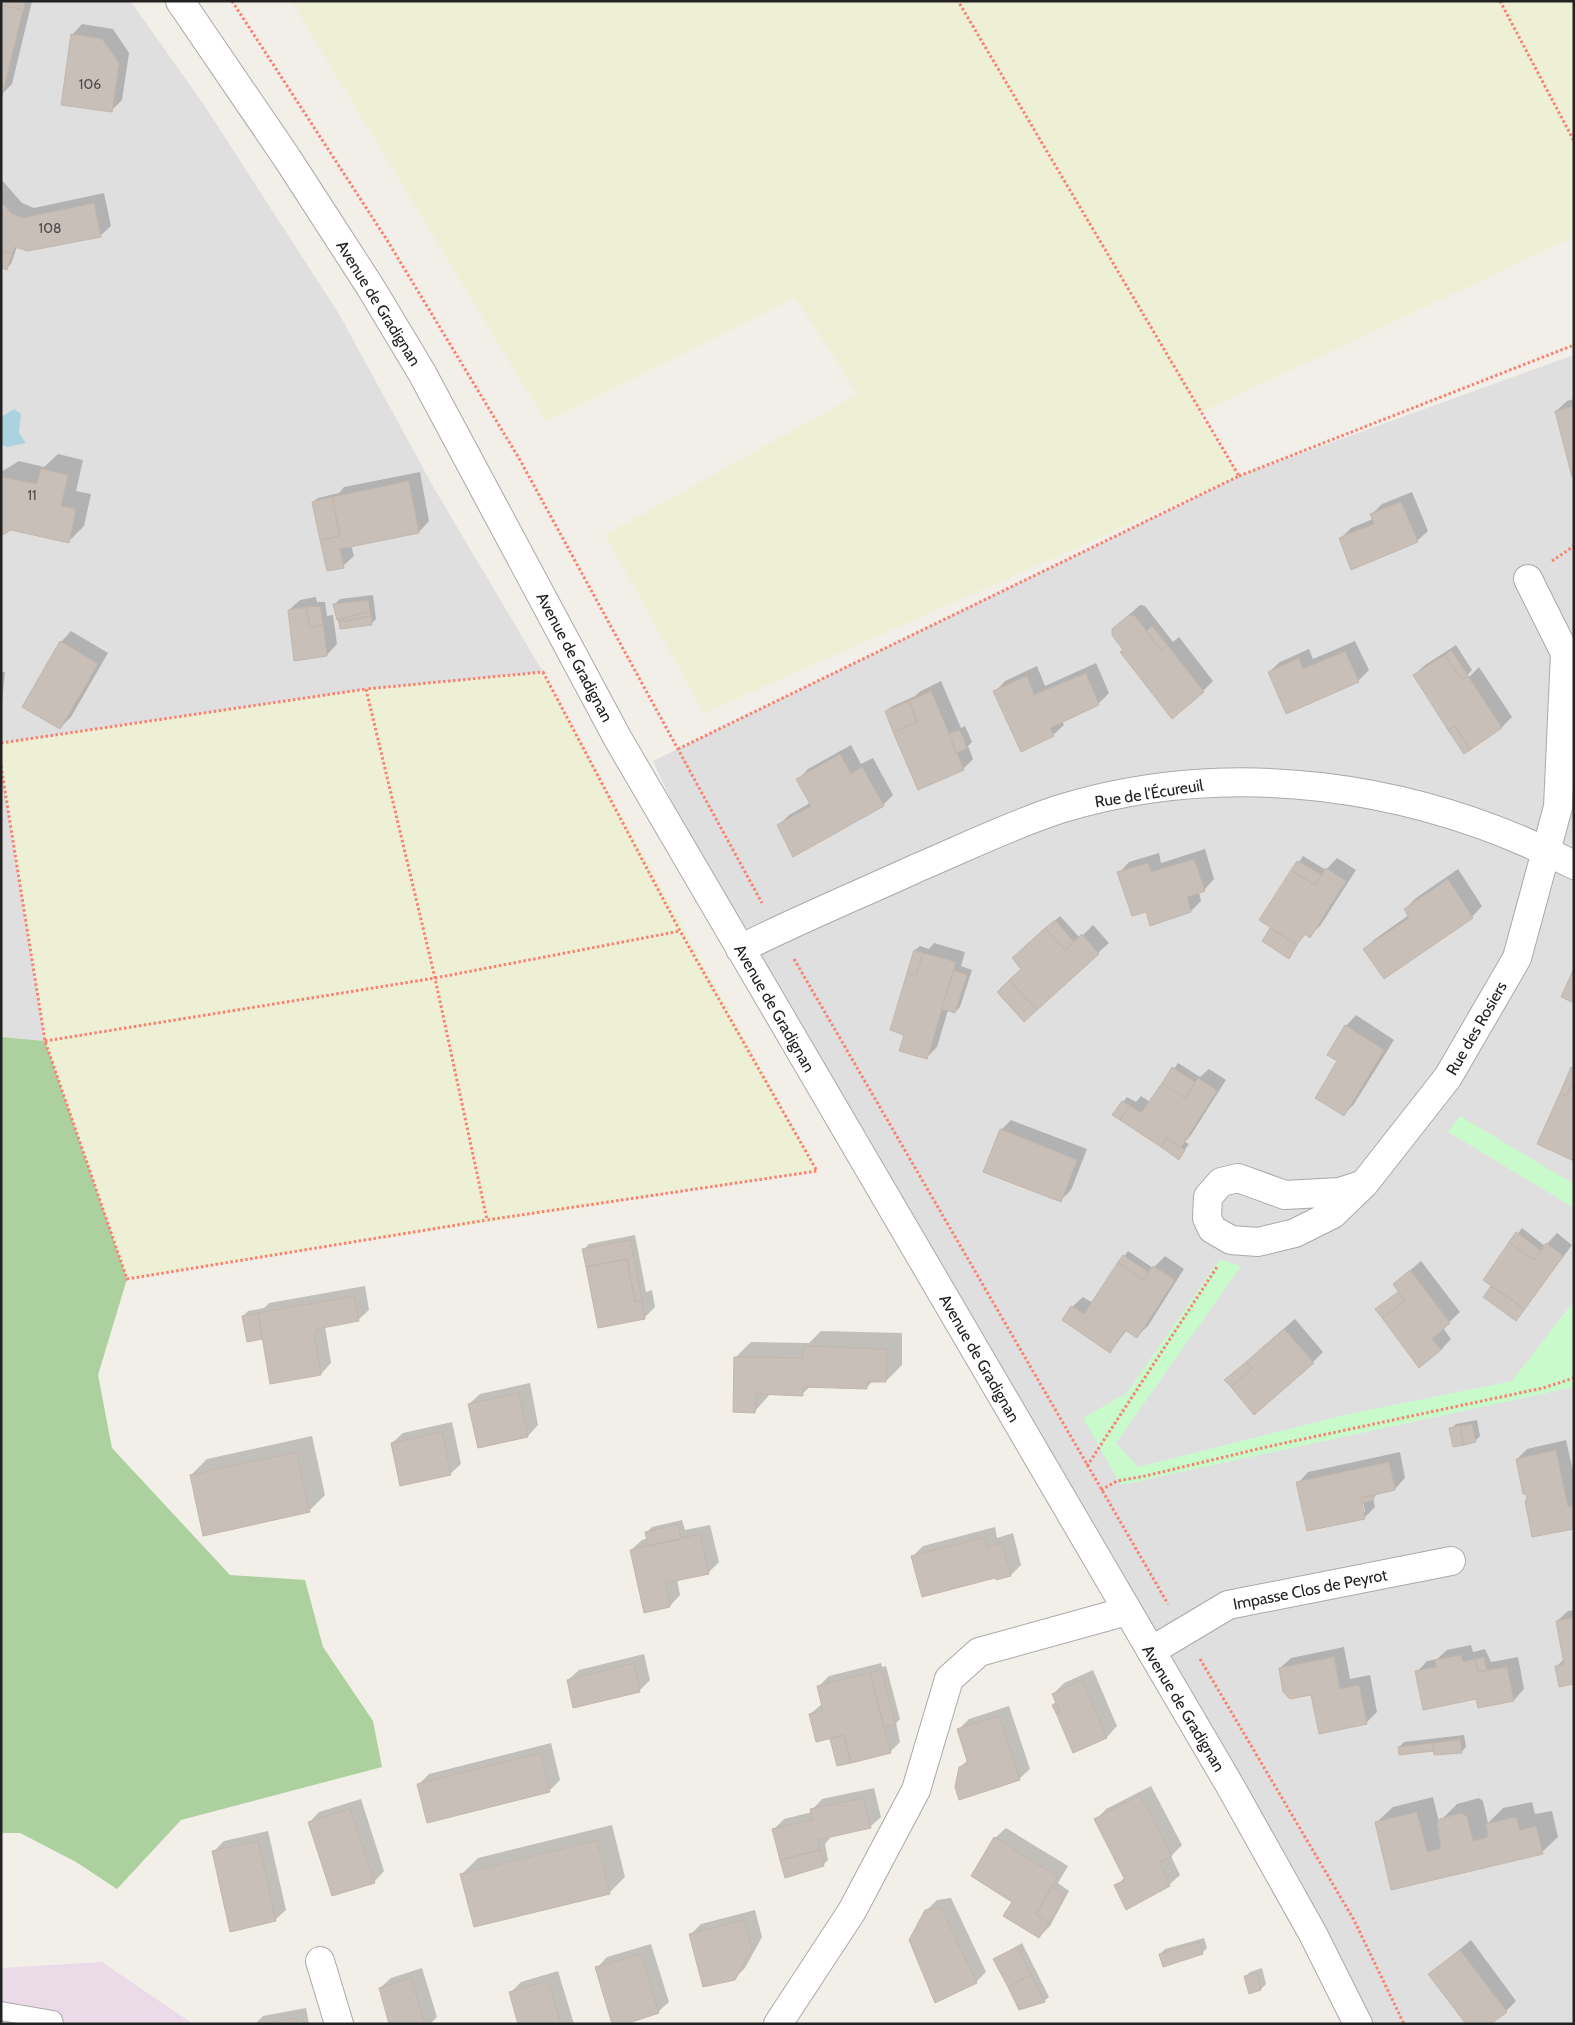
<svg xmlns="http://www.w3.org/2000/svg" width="1575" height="2025" viewBox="0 0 1575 2025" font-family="Cabin,sans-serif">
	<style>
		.residential { fill: #e0dfdf }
		.industrial { fill: #ebdbe8 }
		.farmland { fill: #eef0d5 }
		.forest { fill: #add19e }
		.park { fill: #c8facc }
		.water { fill: #aad3df }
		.shadow { fill: #0003; fill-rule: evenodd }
		.building { fill: #c7bfb8; stroke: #c4b6ab }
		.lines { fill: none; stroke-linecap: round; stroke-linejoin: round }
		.service-casing { stroke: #a9a9a9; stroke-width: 20 }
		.minor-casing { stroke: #a9a9a9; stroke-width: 30 }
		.tertiary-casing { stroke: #a9a9a9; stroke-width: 30 }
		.path { stroke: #fa8072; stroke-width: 3; stroke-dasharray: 2.5 2.5; stroke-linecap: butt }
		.service { stroke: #fff; stroke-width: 18 }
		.minor { stroke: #fff; stroke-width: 28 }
		.tertiary { stroke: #fff; stroke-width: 28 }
		.labels { text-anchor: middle; stroke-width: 5; stroke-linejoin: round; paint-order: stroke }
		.number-label { font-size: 14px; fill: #4b4948 }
		.street-label { font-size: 16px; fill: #222; stroke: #fff }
	</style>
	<rect width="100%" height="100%" fill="#f2efe9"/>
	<path class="residential" d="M1 1H130L134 6 204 105 339 314 434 488 543 672 366 689 1 743Z
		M1574 355V2024H1358L740 949 653 761 1239 476Z
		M1 766 45 1041 1 1037Z"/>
	<path class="industrial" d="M102 1962 193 2024H1V1968Z"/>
	<path class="farmland" d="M291 1H1574V237L1199 413 1239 476 704 713 605 535 858 394 795 298 546 422Z
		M543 672 817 1171 127 1279 45 1041 1 766V743L366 689Z"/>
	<path class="forest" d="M1 1037 45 1041 127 1279 98 1375 112 1448 230 1575 305 1580 323 1647 373 1721 382 1767 181 1820 117 1889 76 1862 20 1833H1Z"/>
	<path class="park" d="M1460 1116 1574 1184V1208L1448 1132Z
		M1220 1259 1241 1266 1116 1443 1138 1467 1344 1415 1512 1381 1574 1301V1387L1121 1485 1083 1418 1127 1393Z"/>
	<path class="water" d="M14 409 21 414 19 433 26 443 7 447 1 444V417Z"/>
	<path class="shadow" d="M1 1H32L12 84 2 94Z
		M82 24 113 29 129 53 122 100 112 110 72 35Z
		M1 179 22 203 34 208 104 193 111 226 100 236 17 247 11 264 6 269 1 267Z
		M1574 399V475L1556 411 1567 401Z
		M58 454 83 460 76 491 91 494 84 526 68 542 11 529 1 535V472L19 461 44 467Z
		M420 472 429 521 419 532 351 545 354 556 343 566 313 502 318 498 339 493 344 487Z
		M1412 492 1428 531 1417 541 1340 539 1351 528 1373 519 1372 514 1382 504Z
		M373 595 376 619 371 624 341 628 335 604 340 599Z
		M316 597 317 602H325L327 616 333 615 337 644 327 655 289 610 300 600Z
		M1140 605 1145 606 1173 642 1179 637 1213 681 1203 691 1124 649 1113 629Z
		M71 631 108 653 71 717 60 728 61 642Z
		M1355 641 1369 670 1358 681 1269 672 1280 662 1309 649 1313 659Z
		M1456 645 1472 670 1463 680 1464 682 1479 667 1512 717 1502 727 1464 752 1414 675 1425 665Z
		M1096 663 1109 693 1099 703 1062 721 1064 725 1053 735 995 692 1005 681 1037 666 1045 686Z
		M1 672H5L1 713Z
		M941 681 961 728 965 726 972 742 968 746 973 759 963 769 886 712 891 707 915 696 921 691Z
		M851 745 861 764 873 758 893 795 883 805 778 826 789 815 810 803 798 780 808 769Z
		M1205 849 1214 879 1204 890 1199 892 1201 901 1191 911 1147 910 1119 873 1129 862 1159 853 1161 863Z
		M1303 856 1326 870 1337 858 1356 870 1320 926 1309 936 1306 934 1301 939 1289 957 1263 941 1272 928 1261 920Z
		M1458 869 1482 906 1472 917 1365 949 1375 939 1409 915 1405 909 1416 898Z
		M1060 916 1080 938 1093 925 1109 943 1024 1020V948Z
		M934 943 965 952 961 966 972 970 960 1007 955 1012 948 1010 937 1047 926 1058 906 1034 915 950 920 946 929 949Z
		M1356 1015 1394 1040 1354 1104 1344 1114 1338 1061 1346 1026Z
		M1178 1063 1200 1077 1209 1069 1226 1080 1191 1135 1185 1142 1189 1144 1179 1158 1123 1102 1127 1097 1136 1102 1141 1096 1150 1102Z
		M1011 1120 1087 1149 1071 1190 1060 1201 1001 1130Z
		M1522 1228 1545 1246 1557 1233 1572 1245 1521 1314 1484 1297 1493 1285 1511 1243Z
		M635 1235 646 1292 652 1290 655 1307 645 1317 584 1249 589 1244Z
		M1128 1251 1153 1268 1165 1256 1184 1269 1148 1326 1137 1336 1127 1330 1110 1352 1072 1307 1083 1297 1093 1303Z
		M1421 1261 1460 1312 1443 1328 1451 1339 1441 1350 1382 1305 1399 1291 1394 1284Z
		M365 1286 369 1310 358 1320 325 1326 331 1363 321 1374 263 1336 261 1337 243 1316 248 1311 264 1308 269 1303Z
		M1295 1319 1323 1352 1313 1362 1258 1351Z
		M821 1331 902 1333V1365L886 1381 874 1380 867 1387 811 1386 802 1394 771 1393 755 1411 735 1358 751 1342 809 1343Z
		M530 1383 538 1425 528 1436 469 1404 480 1394Z
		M1477 1420 1480 1436 1475 1441 1451 1429 1456 1424Z
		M452 1422 461 1464 450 1474 392 1443 403 1433Z
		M312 1436 325 1495 309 1511 191 1475 207 1459Z
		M1566 1440 1574 1475V1528L1526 1502 1528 1500 1517 1459 1527 1449Z
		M1400 1452 1405 1478 1395 1489 1378 1492 1373 1499 1375 1507 1364 1518 1298 1483 1308 1472ZM1359 1497H1362L1365 1512H1362Z
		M682 1520 685 1530 710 1525 719 1562 708 1573 677 1579 680 1595 670 1606 645 1611 631 1550 642 1540 648 1538 647 1532 652 1527Z
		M995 1527 997 1538 1013 1533 1021 1565 1011 1575 996 1576 913 1556 923 1546Z
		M1574 1610V1683L1556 1667 1565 1658 1557 1621 1568 1611Z
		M1471 1645 1473 1652 1485 1649 1491 1662 1518 1657 1524 1689 1514 1700 1479 1706 1477 1697 1417 1672 1427 1661 1437 1659 1447 1650Z
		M1344 1647 1350 1679 1370 1675 1377 1712 1366 1723 1312 1694 1280 1668 1291 1658Z
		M644 1654 650 1680 639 1691 568 1680 579 1670Z
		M881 1663 882 1667 886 1666 900 1719 896 1723 900 1742 890 1752 832 1739 835 1736 810 1714 822 1704 818 1687 829 1676Z
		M1093 1670 1117 1726 1107 1737 1074 1751 1054 1705 1057 1702 1053 1694 1064 1683Z
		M1009 1706 1030 1769 1019 1779 960 1767 968 1760 958 1730 969 1719Z
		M1464 1735 1466 1747 1461 1752 1399 1747 1404 1742Z
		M551 1743 560 1780 550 1790 428 1821 418 1785 429 1774Z
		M1151 1786 1182 1845 1171 1856 1180 1875 1169 1885 1116 1886 1125 1877 1096 1820 1106 1809Z
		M874 1788 881 1817 870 1827 829 1836 830 1838 825 1844 828 1860 823 1865 774 1829 784 1819 812 1812V1810L822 1799Z
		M1433 1797 1439 1822 1457 1804 1479 1798 1483 1801 1488 1823 1503 1808 1532 1802 1535 1814 1552 1811 1558 1837 1542 1852 1392 1888 1377 1822 1393 1807Z
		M361 1799 384 1871 374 1882 309 1823 319 1812Z
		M612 1825 625 1877 609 1893 462 1874 478 1858Z
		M1006 1828 1068 1866 1058 1883 1069 1891 1050 1926 1039 1937 1013 1901 995 1838Z
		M268 1831 286 1910 275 1920 213 1852 224 1841Z
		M951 1898 986 1972 976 1982 926 1911 937 1900Z
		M755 1910 762 1937 745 1968 734 1979 691 1934 701 1924Z
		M1204 1938 1207 1948 1202 1953 1160 1954 1165 1949Z
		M1471 1940 1516 2001 1506 2011 1430 1974Z
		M1022 1943 1049 1997 1044 2001 995 1959Z
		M651 1944 669 2002 658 2012 597 1968 607 1957Z
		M422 1968 437 2017 430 2024H391L380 1988 391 1978Z
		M1262 1968 1266 1984 1261 1989 1250 1992 1245 1977 1250 1972Z
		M558 1971 574 2024H519L510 1993 521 1982Z
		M306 2008 309 2024H255L263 2016Z"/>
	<path class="building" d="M1 1H25L23 10 1 5Z
		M1 5 23 10 2 96H1Z
		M71 34 102 39 119 63 112 112 61 105Z
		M1 202 12 214 23 218 94 203 101 237 28 251 15 247 12 254 1 250Z
		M1 250 12 254 7 270 1 268Z
		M1574 406V476L1572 477 1555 411Z
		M41 469 68 475 61 506 76 509 69 543 11 530 1 536V477L37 484Z
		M409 481 419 533 340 549 344 568 327 571 320 540 340 536 332 497Z
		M332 497 340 536 320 540 312 502Z
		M1401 502 1418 542 1351 570 1339 538 1374 524 1370 514Z
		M368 600 370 611 337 620 333 604Z
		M320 606 323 624 310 628 306 607Z
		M306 607 310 628 323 624 327 656 294 661 288 610Z
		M370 611 371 616 339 622 338 620Z
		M1129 615 1135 616 1162 651 1168 646 1204 692 1172 719 1120 652 1123 650 1112 635V629Z
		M371 616 372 625 340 629 339 622Z
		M1152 626 1168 646 1162 651 1146 631Z
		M60 641 98 664 60 729 22 707Z
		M1451 650 1468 676 1462 680 1445 655Z
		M1345 651 1359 682 1286 714 1268 672 1299 658 1303 669Z
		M1445 655 1462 680 1468 676 1502 728 1470 750 1455 726 1448 730 1413 675Z
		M1086 673 1099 705 1050 728 1054 736 1021 752 993 691 1027 676 1034 695Z
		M931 691 964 770 918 790 893 732 917 722 909 701Z
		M909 701 917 722 893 732 885 711Z
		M1455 726 1470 750 1464 754 1448 730Z
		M960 730 967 748 956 753 949 734Z
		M840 754 851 774 862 767 884 806 793 857 777 825 811 806 796 779Z
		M1194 859 1205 891 1187 897 1191 912 1150 926 1146 912 1132 916 1117 872 1148 863 1151 872Z
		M1297 861 1322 875 1315 885 1291 870Z
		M1326 868 1346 881 1310 938 1305 934 1297 945 1259 920 1291 870 1315 885Z
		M1448 879 1473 918 1384 979 1363 949 1409 918 1404 909Z
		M1055 920 1074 942 1065 950 1045 928Z
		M1045 928 1065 950 1082 934 1099 954 1037 1010 1009 980 1021 969 1012 958Z
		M1270 928 1297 945 1289 959 1262 941Z
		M914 950 923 953 916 975 907 973Z
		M923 953 956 962 927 1059 899 1051 904 1035 890 1030 907 973 916 975Z
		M1574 968V1003L1561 997Z
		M953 970 967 975 955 1013 942 1009Z
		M1009 980 1037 1010 1024 1022 997 992Z
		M1345 1025 1384 1050 1344 1116 1315 1098 1337 1061 1327 1055Z
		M1172 1067 1195 1082 1185 1098 1162 1083Z
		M1571 1067 1574 1069V1080L1566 1096 1560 1093Z
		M1198 1078 1217 1091 1181 1147 1166 1138 1161 1147 1120 1120 1130 1106 1141 1113 1162 1083 1185 1098Z
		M1574 1080V1161L1537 1144 1560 1093 1566 1096Z
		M1122 1101 1130 1106 1120 1120 1112 1115Z
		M1000 1129 1077 1160 1061 1202 983 1172Z
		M1166 1138 1185 1150 1179 1160 1161 1147Z
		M1516 1232 1541 1251 1534 1260 1509 1242Z
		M630 1240 642 1300 635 1302 627 1259 586 1267 582 1249Z
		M1509 1242 1534 1260 1546 1243 1563 1256 1525 1309 1483 1280Z
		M1123 1255 1149 1273 1143 1280 1118 1262Z
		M627 1259 635 1302 642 1300 645 1319 598 1328 586 1267Z
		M1118 1262 1143 1280 1153 1266 1175 1280 1137 1338 1125 1330 1110 1353 1062 1320 1071 1306 1084 1314Z
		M1410 1270 1450 1323 1432 1339 1441 1350 1419 1368 1382 1318 1405 1301 1393 1284Z
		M1491 1286 1525 1309 1516 1321 1483 1297Z
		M1398 1292 1405 1301 1382 1318 1375 1309Z
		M354 1296 359 1321 317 1329 314 1333 321 1375 270 1384 258 1313Z
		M258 1313 262 1339 247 1342 242 1316Z
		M1284 1329 1314 1363 1254 1415 1231 1387 1253 1368 1246 1362Z
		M804 1346 887 1349 886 1382H867V1389L803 1387V1396L756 1394 755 1413 733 1412 734 1357 803 1358Z
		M1246 1362 1253 1368 1231 1387 1224 1380Z
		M519 1393 528 1437 478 1448 468 1404Z
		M1472 1424 1476 1442 1464 1445 1460 1426Z
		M1460 1426 1464 1445 1453 1447 1449 1428Z
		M442 1432 451 1475 400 1486 391 1443Z
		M1556 1450 1568 1507 1574 1506V1529L1532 1537 1525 1501H1527L1526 1494H1523L1516 1459Z
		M296 1452 310 1512 203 1536 190 1475Z
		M1389 1462 1395 1490 1361 1498 1365 1519 1307 1531 1296 1482Z
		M1373 1495 1374 1500 1362 1503 1361 1498Z
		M678 1524 681 1539 648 1546 645 1532Z
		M700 1534 709 1574 665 1583 670 1607 644 1613 630 1550Z
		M985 1537 987 1547 1002 1543 1011 1576 996 1580 995 1578 922 1597 911 1556Z
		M1574 1618V1684L1559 1687 1555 1666 1564 1664 1556 1621Z
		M1461 1655 1463 1662 1475 1659 1478 1672 1507 1667 1514 1701 1478 1708 1476 1699 1423 1710 1415 1671 1436 1667 1435 1660Z
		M1334 1657 1340 1689 1359 1685 1367 1724 1319 1734 1311 1695 1290 1699 1283 1692 1279 1668Z
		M1484 1657 1487 1671 1478 1672 1475 1659Z
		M634 1663 640 1692 573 1708 567 1680Z
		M881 1670 896 1725 884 1727 870 1673Z
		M870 1673 891 1753 851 1763 844 1735 816 1742 809 1714 823 1711 817 1686Z
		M1082 1680 1107 1738 1073 1753 1056 1713 1060 1712 1052 1694Z
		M1056 1703 1060 1712 1056 1713 1052 1705Z
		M999 1716 1020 1780 959 1800 955 1787 959 1767 968 1764 957 1729Z
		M844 1735 851 1763 837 1766 830 1739Z
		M1460 1739 1462 1753 1434 1755 1433 1743Z
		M1433 1743 1434 1751 1399 1755 1398 1747Z
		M541 1753 550 1792 427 1823 417 1784Z
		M1140 1795 1172 1856 1159 1863 1170 1886 1126 1910 1114 1885 1125 1880 1094 1819Z
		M863 1798 871 1828 817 1840 820 1850 780 1860 772 1829 812 1820 810 1809Z
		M350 1809 375 1883 332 1896 308 1822Z
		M1417 1812 1427 1852 1441 1849 1437 1824 1440 1819 1462 1813 1467 1817 1473 1841 1488 1837 1486 1824 1516 1817 1520 1830 1536 1826 1543 1854 1391 1890 1375 1822Z
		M994 1837 1058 1877 1036 1914 1049 1923 1039 1938 1003 1916 1012 1902 971 1876Z
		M597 1840 610 1894 474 1927 460 1874Z
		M258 1841 276 1921 230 1932 212 1851Z
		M820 1850 824 1866 785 1878 780 1860Z
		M1052 1887 1065 1896 1049 1923 1036 1914Z
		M941 1908 977 1983 935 2003 909 1940 925 1910Z
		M744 1920 752 1949 735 1980 703 1987 689 1934Z
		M1199 1942 1203 1954 1163 1967 1159 1954Z
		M1017 1947 1031 1975 1008 1987 993 1959Z
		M1460 1950 1507 2012 1491 2024H1466L1428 1974Z
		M641 1954 659 2013 626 2024H612L595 1967Z
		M1257 1973 1261 1990 1249 1994 1244 1976Z
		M1031 1975 1045 2002 1019 2010 1008 1987Z
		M411 1978 425 2024H389L379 1988Z
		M548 1981 561 2024H518L509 1992Z
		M296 2018 297 2024H263Z"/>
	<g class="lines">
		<g class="service-casing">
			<path id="service" d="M1 2011 53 2020 54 2024"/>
		</g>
		<g class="minor-casing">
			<path id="minor" d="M740 949C798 920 858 895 917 868 964 848 1011 825 1060 809 1230 757 1417 784 1574 865
				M1364 1184 1340 1192 1285 1195 1238 1178 1221 1182 1208 1197 1207 1218 1212 1229 1231 1240 1258 1242 1295 1233 1333 1214 1364 1184 1448 1077 1517 958 1558 807 1565 653 1528 579
				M1151 1651 1228 1605 1451 1561
				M320 1961 339 2024
				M778 2024 852 1911 916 1790 949 1679 979 1652 1127 1611"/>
		</g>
		<g class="tertiary-casing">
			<path id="tertiary" d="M180 1 287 158 371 288 422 373 618 739 1229 1784 1313 1934 1358 2024"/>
		</g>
		<path class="path" d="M232 1 387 240 520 460 762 903
			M1500 1 1574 141
			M1239 476 1574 345
			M1552 561 1574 546
			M543 672 680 931 817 1171 487 1220 435 978 366 689Z
			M1 743 366 689
			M678 749 1239 476 958 1
			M1 766 45 1041 127 1279 487 1220
			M794 959 1168 1604
			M45 1041 435 978 680 931
			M1087 1466 1217 1267
			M1101 1490 1117 1481 1145 1476 1266 1447 1543 1388 1574 1378
			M1200 1659 1354 1920 1404 2024"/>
		<use href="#service" class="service"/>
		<use href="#minor" class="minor"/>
		<use href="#tertiary" class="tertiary"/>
	</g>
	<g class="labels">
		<g class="number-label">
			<text x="90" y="89">106</text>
			<text x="50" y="233">108</text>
			<text x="32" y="500">11</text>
		</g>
		<g class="street-label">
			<text transform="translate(379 303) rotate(58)" y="6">Avenue de Gradignan</text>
			<text transform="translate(575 657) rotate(62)" y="6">Avenue de Gradignan</text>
			<text transform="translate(1149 793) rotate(-9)" y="6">Rue de l'Écureuil</text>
			<text transform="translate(775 1008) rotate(60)" y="6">Avenue de Gradignan</text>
			<text transform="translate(1476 1028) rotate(-60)" y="6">Rue des Rosiers</text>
			<text transform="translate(980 1358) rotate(60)" y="6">Avenue de Gradignan</text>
			<text transform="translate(1310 1589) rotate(-11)" y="6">Impasse Clos de Peyrot</text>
			<text transform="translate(1184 1708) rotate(59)" y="6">Avenue de Gradignan</text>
		</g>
	</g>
	<rect width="1575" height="2025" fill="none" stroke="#222222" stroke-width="5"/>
</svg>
